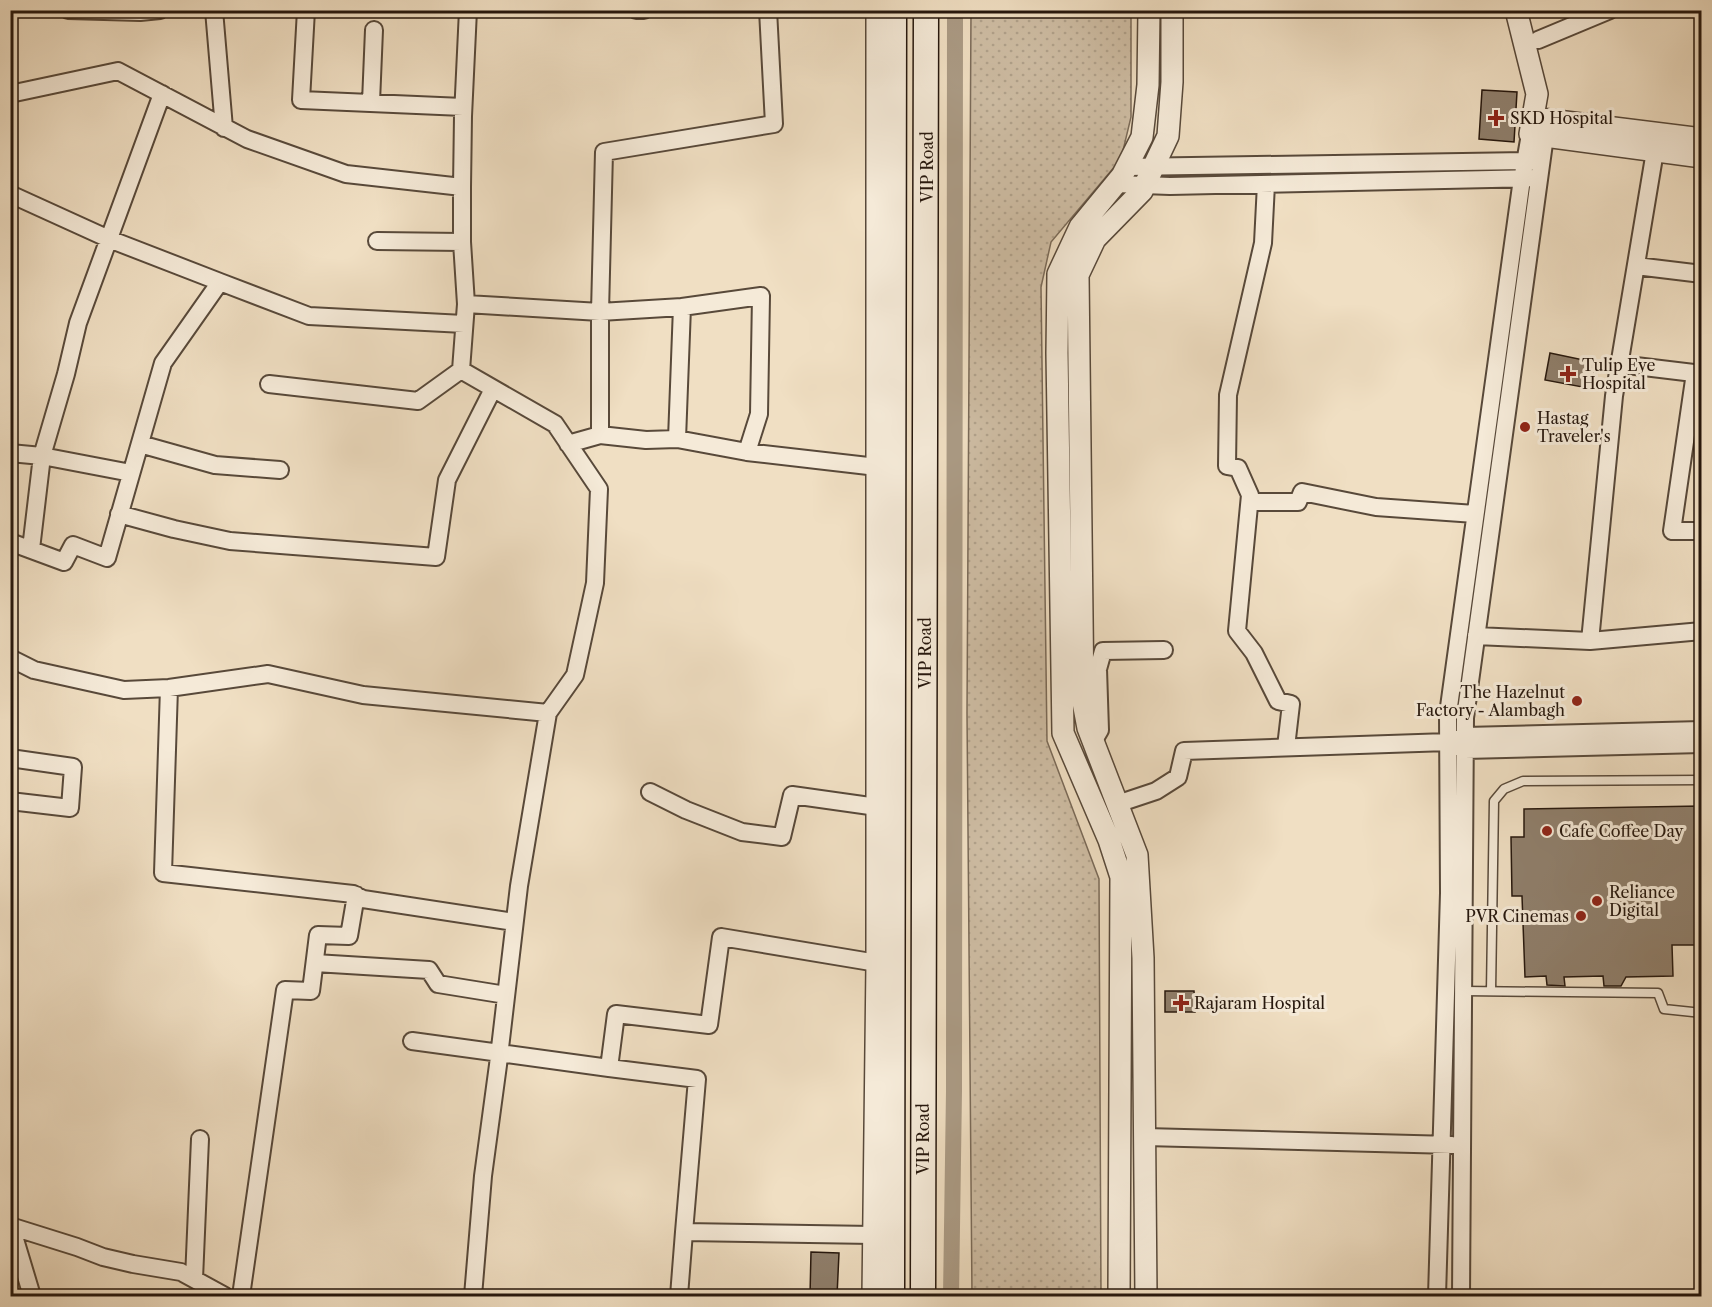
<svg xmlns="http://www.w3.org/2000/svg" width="1712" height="1307" viewBox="0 0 1712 1307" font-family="'Libre Caslon Text',serif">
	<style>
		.park { fill: url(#park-dots); stroke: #7a6a58; stroke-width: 1.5 }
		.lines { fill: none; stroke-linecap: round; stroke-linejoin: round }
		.canal { stroke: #ab9b85; stroke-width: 16 }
		.building { fill: #8f7f6c; stroke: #26170d; stroke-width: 1.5 }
		.service-casing { stroke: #58493a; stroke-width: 11 }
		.minor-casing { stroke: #58493a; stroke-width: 20 }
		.tertiary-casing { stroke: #58493a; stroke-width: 24 }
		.secondary-casing { stroke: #26170d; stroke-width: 27 }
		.service { stroke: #f5ead8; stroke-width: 8 }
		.minor { stroke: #f5ead8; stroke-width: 16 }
		.tertiary { stroke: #f5ead8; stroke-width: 21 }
		.secondary { stroke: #f5ead8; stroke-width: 24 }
		.poi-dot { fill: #8f2418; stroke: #f5ead8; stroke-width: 2 }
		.labels { text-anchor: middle; stroke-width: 6; stroke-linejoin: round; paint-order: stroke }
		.poi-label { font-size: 16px; fill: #26170d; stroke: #f5ead8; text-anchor: start }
		.street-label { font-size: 16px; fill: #26170d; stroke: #f5ead8 }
	</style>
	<defs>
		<pattern id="park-dots" width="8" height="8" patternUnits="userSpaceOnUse" patternTransform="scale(1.5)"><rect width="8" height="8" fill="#cebda4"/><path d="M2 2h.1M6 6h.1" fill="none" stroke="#b1a28c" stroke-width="1.8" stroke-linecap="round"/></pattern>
	</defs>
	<rect width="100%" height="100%" fill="#f0dfc3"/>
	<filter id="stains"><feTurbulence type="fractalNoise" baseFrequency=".00333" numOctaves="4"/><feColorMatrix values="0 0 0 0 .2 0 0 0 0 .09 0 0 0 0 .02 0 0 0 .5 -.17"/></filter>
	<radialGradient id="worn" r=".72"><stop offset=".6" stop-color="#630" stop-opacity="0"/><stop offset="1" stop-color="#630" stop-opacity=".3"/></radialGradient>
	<path class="park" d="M971 11H1131V117L1121 159 1051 242 1041 287 1047 741 1099 879 1101 1296H972L967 713Z"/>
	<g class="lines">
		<path class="canal" d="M951 1296 954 1091 955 10"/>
	</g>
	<path class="building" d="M1482 90 1517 92 1514 142 1479 139Z
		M1550 353 1598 363 1593 389 1545 380Z
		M1701 806V931H1699V945H1672L1673 976 1626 977 1621 986H1604L1603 976 1564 977 1565 986 1547 985 1546 976 1525 977 1522 896H1512L1511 837H1524V809Z
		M1165 991H1194L1195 1012H1165Z
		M811 1252 839 1253 837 1296H810Z"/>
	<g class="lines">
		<g class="service-casing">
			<path id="service" d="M1464 991 1658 993 1664 1009 1702 1013
				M1491 991 1494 801 1504 789 1523 781 1702 780"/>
		</g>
		<g class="minor-casing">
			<path id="minor" d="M68 10 140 12 160 10
				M214 10 224 128
				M306 10 301 100 463 107
				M468 10 463 116 462 187V242L466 304 461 370 555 424 599 489 595 583 575 675 548 713
				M636 10H644
				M1538 40 1610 10
				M10 94 118 71 247 139 346 174 462 187
				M371 102 374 30
				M1127 167 1534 161
				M1116 184 1170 186 1533 178
				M1266 184 1263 243 1228 395 1227 466 1238 468 1250 495 1237 631 1254 653 1278 701 1291 704 1286 747
				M10 194 109 239 220 282
				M377 241 462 242
				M1636 266 1702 274
				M466 304 600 312 604 152 774 124 768 10
				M682 307 761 296 759 414 747 452
				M1619 364 1702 374
				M1695 373 1672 531H1702
				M269 384 418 401 461 370
				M677 439 747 452 877 467
				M140 444 215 465 280 470
				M568 444 600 435V312L682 307 677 439 646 440 600 435
				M10 453 42 456 66 374 78 323 162 94
				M1250 502H1298L1302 492 1376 507 1475 514
				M119 514 174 529 230 541 436 557 447 480 493 389
				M10 542 64 562 73 545 107 558 163 363 220 282 309 316 464 324
				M31 549 42 456 131 473
				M1476 636 1590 641 1702 631
				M1590 641 1614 396 1655 151
				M10 658 34 670 124 690 169 688 268 674 363 695 548 713 519 886 498 1065 483 1176 473 1296
				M169 688 163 873 353 894 363 899 514 922
				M1093 742 1100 730 1098 669 1103 651 1164 650
				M1457 746 1465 750 1702 744
				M10 758 73 767 70 808 10 801
				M650 792 686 810 742 832 782 837 792 795 877 807
				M1117 804 1156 791 1178 777 1184 751 1448 742 1465 736 1702 730
				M315 963 429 970 438 984 506 995
				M412 1041 609 1068 616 1014 709 1025 721 937 877 963
				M609 1068 697 1079 684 1232 873 1235
				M1145 1137 1452 1145
				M10 1226 77 1247 103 1257 133 1264 181 1272 225 1296
				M11 1226 32 1296
				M194 1279 200 1139
				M241 1296 285 990 311 991 318 935 349 936 356 895
				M679 1296 684 1232
				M1437 1296 1449 893 1448 714 1521 186 1530 134
				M1461 1296 1465 718 1545 136"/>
		</g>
		<g class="tertiary-casing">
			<path id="tertiary" d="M1516 10 1537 94 1530 134 1702 157
				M1533 118 1702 139
				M873 1296 877 963V10
				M1119 1296 1121 877 1109 840 1063 733 1057 353 1058 274 1080 227 1122 176 1142 137 1148 85 1149 10
				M1146 1296 1143 958 1137 855 1088 728 1083 702 1078 275 1095 239 1142 191 1168 136 1172 82V10"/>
		</g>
		<g class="secondary-casing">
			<path id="secondary" d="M892 1296 894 10
				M923 1296 926 10"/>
		</g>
		<use href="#service" class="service"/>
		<use href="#minor" class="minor"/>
		<use href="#tertiary" class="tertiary"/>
		<use href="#secondary" class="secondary"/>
	</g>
	<g class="poi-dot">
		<path d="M1493 109h6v6h6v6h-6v6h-6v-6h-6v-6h6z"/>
		<path d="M1565 365h6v6h6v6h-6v6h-6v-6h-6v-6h6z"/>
		<circle cx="1525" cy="427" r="6"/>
		<circle cx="1577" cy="701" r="6"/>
		<circle cx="1547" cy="831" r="6"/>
		<circle cx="1597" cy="901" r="6"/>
		<circle cx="1581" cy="916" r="6"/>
		<path d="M1178 994h6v6h6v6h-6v6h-6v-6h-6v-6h6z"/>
	</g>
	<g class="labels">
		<g class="poi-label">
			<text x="1510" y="124">SKD Hospital</text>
			<text x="1582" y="371">Tulip Eye<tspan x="1582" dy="18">Hospital</tspan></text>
			<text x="1537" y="424">Hastag<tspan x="1537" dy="18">Traveler's</tspan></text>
			<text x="1565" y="698" text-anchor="end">The Hazelnut<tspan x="1565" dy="18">Factory - Alambagh</tspan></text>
			<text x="1559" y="837">Cafe Coffee Day</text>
			<text x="1609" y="898">Reliance<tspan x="1609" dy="18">Digital</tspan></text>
			<text x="1569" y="922" text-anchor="end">PVR Cinemas</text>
			<text x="1194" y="1009">Rajaram Hospital</text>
		</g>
		<g class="street-label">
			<text transform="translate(927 167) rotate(-90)" y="6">VIP Road</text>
			<text transform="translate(925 653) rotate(-90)" y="6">VIP Road</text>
			<text transform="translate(923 1139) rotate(-90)" y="6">VIP Road</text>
		</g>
	</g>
	<rect width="1712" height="1307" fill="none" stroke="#f0dfc3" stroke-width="36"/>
	<rect x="12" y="12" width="1688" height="1283" fill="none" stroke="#26170d" stroke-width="3"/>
	<rect x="18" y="18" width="1676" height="1271" fill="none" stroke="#26170d" stroke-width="1.5"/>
	<rect width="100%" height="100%" filter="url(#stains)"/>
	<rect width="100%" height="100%" fill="url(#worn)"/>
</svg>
